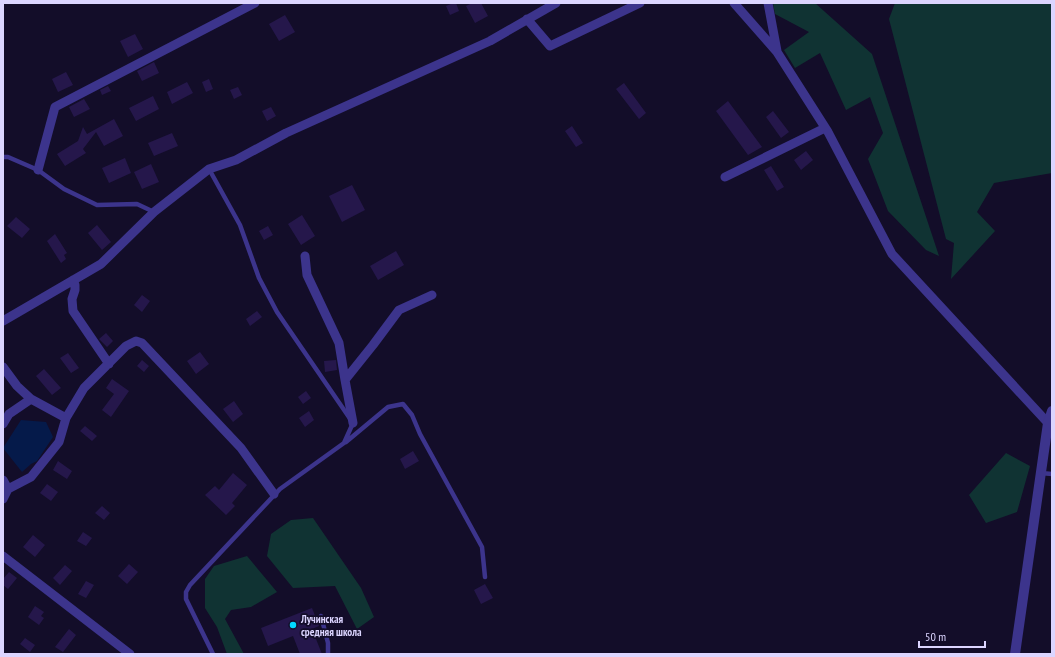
<svg xmlns="http://www.w3.org/2000/svg" width="1055" height="657" viewBox="0 0 1055 657" font-family="'PT Sans Narrow',sans-serif">
	<style>
		.green { fill: #103333 }
		.water { fill: #051a4a }
		.building { fill: #25174b }
		.lines { fill: none; stroke-linecap: round; stroke-linejoin: round }
		.service { stroke: #3c348c; stroke-width: 4.5 }
		.minor { stroke: #3c348c; stroke-width: 9 }
		.tertiary { stroke: #3c348c; stroke-width: 10 }
		.poi-dot { fill: #01d8ff; stroke: #130d29; stroke-width: 1.5 }
		.labels { text-anchor: middle; stroke-width: 3.5; stroke-linejoin: round; paint-order: stroke }
		.poi-label { font-size: 11px; font-weight: bold; fill: #dcd5ff; stroke: #130d29; text-anchor: start }
	</style>
	<rect width="100%" height="100%" fill="#130d29"/>
	<path class="green" d="M773 3H815L872 54 939 256 926 250 888 211 868 159 883 133 870 97 846 110 820 53 795 68 784 50 809 32 775 14Z
		M895 3H1052V173L994 183 977 212 995 231 951 279 954 243 946 239 889 19Z
		M1006 453 1030 466 1017 512 986 523 969 495Z
		M313 518 361 588 374 617 357 629 335 586 293 588 267 556 271 534 291 520Z
		M247 556 277 592 251 607 231 610 225 619 244 654H227L217 627 205 608V579L214 566Z"/>
	<path class="water" d="M21 420 46 422 53 437 37 461 31 464 22 472 3 448Z"/>
	<path class="building" d="M453 3H456L459 11 450 15 446 6Z
		M472 3H481L488 16 475 23 466 6Z
		M285 15 295 32 279 41 269 24Z
		M135 34 143 49 128 57 120 41Z
		M154 62 159 73 142 81 137 71Z
		M66 72 73 85 58 92 52 79Z
		M209 79 213 89 206 92 202 82Z
		M187 82 193 93 172 104 167 92Z
		M624 83 646 113 639 119 616 89Z
		M108 86 111 91 102 95 100 90Z
		M238 87 242 95 234 99 230 90Z
		M153 96 159 109 136 121 129 108Z
		M84 99 90 109 74 117 69 107Z
		M728 101 762 147 748 155 716 111Z
		M271 107 276 116 267 121 262 111Z
		M773 111 789 132 781 138 766 117Z
		M114 119 123 136 104 146 96 132 83 149 86 153 65 166 57 154 78 141 83 127 87 134Z
		M572 126 583 143 576 147 565 131Z
		M172 133 178 146 154 156 148 143Z
		M806 151 813 160 801 170 794 160Z
		M125 158 131 173 109 183 102 168Z
		M151 164 159 182 142 189 134 172Z
		M771 166 784 187 777 191 764 170Z
		M352 185 365 210 342 222 329 196Z
		M302 215 315 236 301 245 288 224Z
		M16 217 30 229 22 238 7 226Z
		M97 225 111 242 102 250 88 233Z
		M268 226 273 235 264 240 259 231Z
		M55 234 67 253 64 255 66 259 61 263 47 241Z
		M396 251 404 265 378 280 370 266Z
		M142 295 150 301 142 312 134 305Z
		M257 311 262 317 250 326 246 319Z
		M106 333 113 341 107 347 99 339Z
		M200 352 209 364 196 374 187 361Z
		M68 353 79 368 71 373 60 358Z
		M142 360 149 366 144 372 137 366Z
		M336 360 337 370 325 372 324 361Z
		M44 369 61 388 52 395 36 376Z
		M112 379 129 391 111 417 102 410 114 394 106 388Z
		M306 391 311 398 303 404 298 397Z
		M234 401 243 414 233 422 223 409Z
		M309 411 314 420 305 427 299 418Z
		M85 426 97 436 92 441 80 431Z
		M413 451 419 461 405 469 400 459Z
		M58 461 72 471 67 479 53 470Z
		M233 473 247 485 232 503 235 506 226 515 205 495 215 486 219 490Z
		M47 484 58 492 51 501 40 493Z
		M102 506 110 513 104 520 95 513Z
		M83 532 92 538 86 546 77 541Z
		M33 535 45 545 35 557 23 547Z
		M129 564 138 572 127 584 118 576Z
		M65 565 72 571 60 585 53 578Z
		M9 572 17 578 8 589 3 585V579Z
		M86 581 94 585 86 598 78 594Z
		M485 584 493 598 481 604 474 590Z
		M35 606 44 612 41 616 44 618 39 625 28 617Z
		M312 608 319 626 312 629 322 654H300L293 636 268 646 261 628Z
		M69 629 76 635 63 652 55 647Z
		M25 638 35 645 30 652 20 644Z"/>
	<g class="lines">
		<path class="service" d="M3 157H8L38 170 64 189 97 205 137 204 154 212
			M209 169 240 225 259 278 277 312 353 423 344 443 280 489 190 585 186 592V599L213 654
			M346 442 388 407 403 404 412 415 420 434 482 547 485 577
			M1041 473 1052 474
			M321 616 328 643V654"/>
		<path class="minor" d="M734 3 777 52 828 132 892 254 1048 423
			M768 3 777 51
			M527 19 550 46 640 3
			M38 170 55 107 255 3
			M725 177 825 128
			M305 256 307 275 339 343 345 380
			M73 280 75 285V290L72 299 73 311 109 364
			M3 321 101 264 154 212 209 169 236 160 286 133 490 41 556 3
			M3 367 17 386 31 399
			M353 423 345 380 373 345 399 310 432 295
			M3 424 9 414 31 399 66 418
			M3 480 8 489
			M3 499 8 489 31 477 59 442 66 418 84 388 126 346 136 341 142 343 241 448 274 494
			M3 556 130 654"/>
		<path class="tertiary" d="M1015 654 1048 423 1052 411"/>
	</g>
	<circle class="poi-dot" cx="293" cy="625" r="4"/>
	<g class="labels">
		<g class="poi-label">
			<text x="301" y="623">Лучинская<tspan x="301" dy="13">средняя школа</tspan></text>
		</g>
	</g>
	<rect width="1055" height="657" fill="none" stroke="#dcd5ff" stroke-width="8"/>
	<path d="M919 641v6h66v-6" fill="none" stroke="#dcd5ff" stroke-width="2"/>
	<text x="925" y="641" font-size="12" fill="#dcd5ff" stroke="#130d29" stroke-width="3" paint-order="stroke">50 m</text>
</svg>
